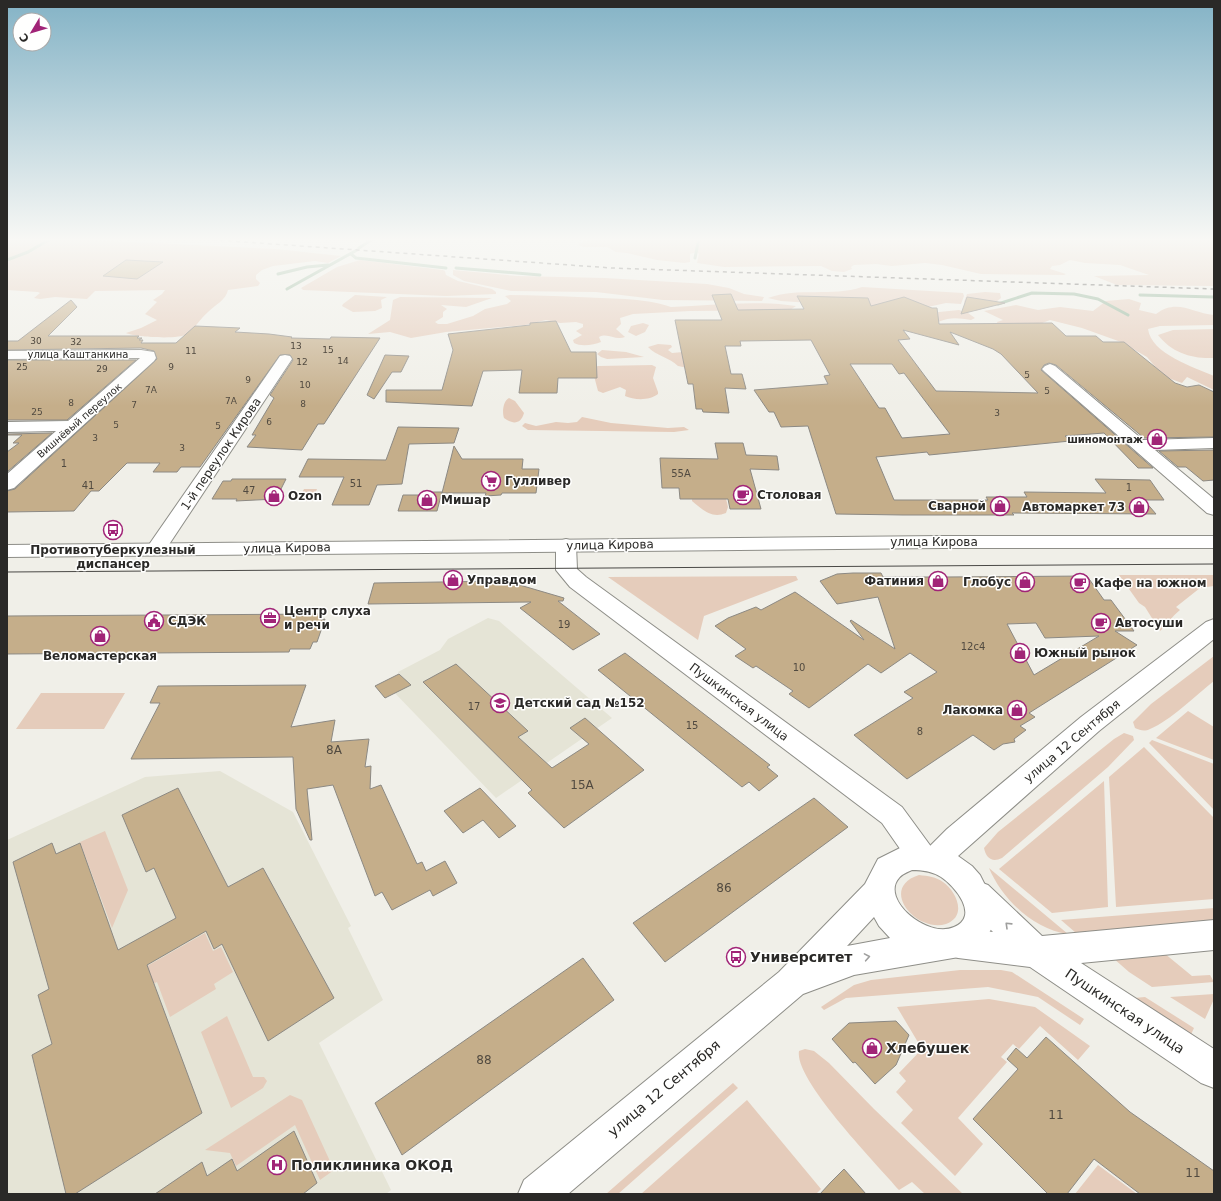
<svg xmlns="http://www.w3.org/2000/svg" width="1221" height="1201" viewBox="0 0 1221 1201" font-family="'DejaVu Sans',sans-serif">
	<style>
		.built { fill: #e5e4d6 }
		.green { fill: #e5ccbb }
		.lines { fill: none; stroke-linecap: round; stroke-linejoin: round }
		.stream { stroke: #8eb194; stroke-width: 3 }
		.building { fill: #c5ae8a; stroke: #8c8983; fill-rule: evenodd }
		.minor-casing { stroke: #8e8e88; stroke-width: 2 }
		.major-casing { stroke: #8e8e88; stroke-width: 2 }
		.minor { fill: #fff; fill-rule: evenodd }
		.major { fill: #fff; fill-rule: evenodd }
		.tram { stroke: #4a4946; stroke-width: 1 }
		.rail { stroke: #4a4946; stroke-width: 1.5; stroke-dasharray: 4 4; stroke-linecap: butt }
		.oneway { stroke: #9f9f9e }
		.labels { text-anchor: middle; stroke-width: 3; stroke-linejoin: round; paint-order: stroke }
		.far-number-label { font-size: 9px; fill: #514a40 }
		.far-street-label { font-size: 10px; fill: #2a2927; stroke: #fffffe }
		.far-poi-label { font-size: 10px; font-weight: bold; fill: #2a2927; stroke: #fffffe; text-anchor: end }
		.number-label { font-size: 10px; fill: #514a40 }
		.street-label { font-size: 12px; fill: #2a2927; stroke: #fffffe }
		.poi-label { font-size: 12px; font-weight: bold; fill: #2a2927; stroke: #fffffe; text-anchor: start }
		.near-number-label { font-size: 12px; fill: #514a40 }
		.near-poi-label { font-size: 14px; font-weight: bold; fill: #2a2927; stroke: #fffffe; text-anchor: start }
		.near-street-label { font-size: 14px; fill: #2a2927; stroke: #fffffe }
	</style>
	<rect width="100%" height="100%" fill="#f0efe8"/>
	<path class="built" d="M488 618 499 621 612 718 496 798 390 688 405 679 398 672 440 650 448 639Z
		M220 771 293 812 351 926 348 928 383 1000 319 1043 391 1190 386 1194H7V840L145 777Z"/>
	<path class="green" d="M7 238H49L276 249 341 256 328 263 315 261 273 266 262 270 256 275V279L260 283 258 286 228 290C226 300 215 305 208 312 200 319 195 328 187 334 179 340 134 337 126 333L141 328 157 320 145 314 157 302 153 300 162 294 165 290 95 291 87 299 55 297 40 299 34 298 40 293 38 292 7 290Z
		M292 238H363L358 242Z
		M595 238H1214V286L1117 285 1094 276 1149 275 1120 265 1085 263 1070 260 1060 265 1052 266 1050 269 1066 274 1064 275 981 274 942 265 925 263 892 266 876 264 854 265 851 267 852 269 844 272 832 271 821 266 724 267 697 263 699 254 696 252 690 254V262L684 263 657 260 627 253 616 252 607 247H584L578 245 583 241 595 240Z
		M360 260 443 270 445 271 446 275 458 281 492 289 496 292V294L446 296 303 290 301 288 337 267Z
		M453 270 517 276 605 278 707 284 729 288 744 294 764 297 762 301 663 300 596 292 511 291 464 281 453 275Z
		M862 287 963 293 964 296 961 304 946 303 914 310 781 301 768 298C798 287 832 297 862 287Z
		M985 292 1000 293 1001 298 996 302 997 305 975 311 968 307 964 302 967 294Z
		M355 295 387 297 381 300 382 308 375 311 353 312 342 306 343 304Z
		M510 295C533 295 555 296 578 297 609 299 642 297 671 307 713 305 755 300 796 306L790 310 690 311 633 314 620 318 621 324 616 329 625 337C615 341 608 332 599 337L601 342C594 345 581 347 574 343L573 340 582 335 576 331 583 327V324L576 322 560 323 546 320 525 325 446 332 411 338 390 332 368 334 390 320 393 300 400 297 492 298 466 307 441 305 447 309 443 312V317L435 322 438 324H447L473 316 485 309 507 304 511 301 505 296Z
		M1129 299 1141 303 1139 310 1156 314C1177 298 1192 313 1214 315V325L1160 326 1148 329C1151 354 1194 367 1214 376V390L1187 377 1182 383 1163 376 1147 357 1121 342 1082 328 1050 320 1032 327 998 325 997 322 1003 320 984 311 1016 305 1038 310 1060 307 1093 311 1106 301Z
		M959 310 968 313 975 318 971 320C957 318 951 317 938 322L929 313Z
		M643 323 649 325 645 332 636 336 628 332 631 326Z
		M1214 329V358C1192 359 1172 353 1158 335L1173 330Z
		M658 344 671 345 672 347 668 350 672 353 683 352 688 368 678 366C669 357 656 356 648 347Z
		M602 350 626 352 644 357 607 359 601 357 597 354Z
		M652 365 656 367 653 378 658 392V394C649 401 634 400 625 396L626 390 620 387 603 393 598 391 594 376 595 367 598 366Z
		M509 398 515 401 524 413C521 424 513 425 504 418 502 412 503 401 509 398Z
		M582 417 611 423 668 428 684 427 689 430 674 432 528 430 522 426 525 423 536 426 556 422 568 423 577 422Z
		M722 482 728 507 726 513C712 519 703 510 692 501V498Z
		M304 489H317L312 501H298Z
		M1119 575H1214V586L1200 588 1176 607 1180 610C1171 617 1168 624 1160 631L1145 607 1139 603Z
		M796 576 798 580 704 616 698 640 608 577Z
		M1214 656V681C1196 695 1170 721 1150 729 1144 732 1140 730 1135 728L1133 722 1151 704Z
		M41 693H125L104 729H16Z
		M1188 711 1214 727V760L1156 738Z
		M1124 733 1133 736 1134 740 1108 767 1002 858C992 863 986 858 984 848L998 832 1114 739Z
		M1152 740 1214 764V810L1149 743Z
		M1144 747 1214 818V899L1116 907 1109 777Z
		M1104 781 1108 907 1052 913 999 869Z
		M105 831 128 890 112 928 80 842Z
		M989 868 1068 934C1034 930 1002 899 989 868Z
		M919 875C928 876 936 877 943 882 956 891 968 916 946 924 916 933 878 888 919 875Z
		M1214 908V922L1076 933 1061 920Z
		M205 933 213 951 221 947 233 972 214 984 216 989 170 1017 157 982 148 986 142 969Z
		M1164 953 1192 976 1210 975 1214 982 1152 987 1129 972 1113 958Z
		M960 970H1001L1012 972 1084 1019 1080 1025 1038 997 988 987 846 998 824 1010 821 1007 854 985 871 980Z
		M1214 994V999L1205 1019 1170 997Z
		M1145 997 1194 1028 1188 1041 1123 999Z
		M989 999 1035 1007 1090 1046 1078 1060 1040 1026 1019 1049 1013 1044 1001 1057 1007 1062 958 1118 983 1144 955 1176 901 1123 913 1110 896 1092 906 1081 899 1073 922 1049 897 1007Z
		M227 1016 253 1077H264L267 1081 263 1088 231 1108 201 1032Z
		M805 1049 814 1051 829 1063 874 1109 963 1194H925L912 1182 899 1190C878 1165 794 1080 799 1051Z
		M733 1083 738 1088 618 1194H606Z
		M290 1095 302 1100 334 1170 320 1180 295 1125 236 1166 230 1153 205 1150Z
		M747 1100 821 1189 816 1194H641Z
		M1098 1165 1137 1194H1075Z"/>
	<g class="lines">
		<path class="stream" d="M359 248 374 238
			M351 254 356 258 446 268
			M695 258 699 238
			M7 260 28 252 52 238
			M456 268 540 275
			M278 274 307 267 328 265
			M287 289 357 250
			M1140 295 1214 297
			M998 304 1032 293 1074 294 1098 299 1128 315"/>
	</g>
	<path class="building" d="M126 260 163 262 137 279 103 276Z
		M731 294 738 310 804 309 797 296 868 298 871 306 904 297 932 308H937L939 324 1052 323 1066 336H1096L1103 342H1124L1175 383 1187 387 1199 385 1214 392V437L1144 438 1056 365 1049 363 1044 365 1041 370 1153 468H1138L1104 433 1065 436 1070 441 929 455 927 452 876 457 894 500H988L986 497H1027L1024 492 1106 493 1095 479 1150 480 1164 500H1144L1156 514 1012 513 1014 515H903L836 514 808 426 781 427 774 412H769L754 390 828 384 824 376 830 375 811 340 740 341 741 346H725L731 374H742L746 389 725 388 729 413 703 412 702 409H696L693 384H688L675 320H722L712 295ZM903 330 959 345 950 332 993 349 1001 354 1038 393 936 391 898 340 910 339ZM850 364H892L899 374 904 373 950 434 902 438 885 408H879Z
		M967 297 1005 303 961 314Z
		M71 300 77 307 48 336H139L137 338H142L139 340H143L141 343H176L195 326 240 328 235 332 269 334 292 337 291 338 330 339 331 337 380 338 324 424H318L302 450 247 447 256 435H252L274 398 270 395 293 360 290 355H280L200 467H181L177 472H153L160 463H127L99 491H91L74 511 7 512V491L15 489 157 359 154 351 141 348 7 350V341H18Z
		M556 321 571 352H596L597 378H558L557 393H519L522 370 483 371 472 406 386 402V390H442L453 350 448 334 530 325V323Z
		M385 355 409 356 401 372H392L374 399 367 395Z
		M7 360H136L67 420H7Z
		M398 427 459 428 454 443 409 444 402 484 377 485 369 505H332L344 477H299L308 459 386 460Z
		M7 433V434L52 433 7 472V452L19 443H13L22 435H7Z
		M715 443H743L746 455 777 456 779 470 750 469 761 509H730L728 499H680L679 488H662L660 458 718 459Z
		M454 446 462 459H523L522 469H539L536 493H502L501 495 485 496 486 493H442Z
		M1214 450V480L1203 481 1186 467H1178L1159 451Z
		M232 479H286L276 499 236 501 237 499H212L223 481H231Z
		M428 492H442L437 511H398L403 495H427Z
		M853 573H881L883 577H944L1087 576 1104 600H1111L1134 631H1115L1137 645 1029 713 1035 717 1020 726 1026 730 1014 739 1015 742 1003 744 994 750 973 735 907 779 854 735 913 698 904 692 937 672 910 653 881 673 868 664 809 708 789 694 793 691 756 666 753 668 735 656 746 649 715 626 728 618 756 607 761 610 795 592 864 640 850 621 851 620 895 649 878 597 837 604 820 581 837 574ZM1036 623 1045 638 1099 636 1034 675 1007 624Z
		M506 581 564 598 563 601H558L600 634 573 650 520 608 531 602 368 604 374 583Z
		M323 614 321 620 325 619 317 642H313L310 649H290L289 652 7 654V616Z
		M625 653 770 765 767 767 778 776 759 791 749 782 742 787 598 670Z
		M456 664 528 731 518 737 552 768 589 744 570 728 585 718 644 770 564 828 528 793 532 790 423 682Z
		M399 674 411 685 385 698 375 686Z
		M306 685 291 727 335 720 331 742 369 739 365 767 371 766 370 789 381 785 417 864 422 862 426 871 445 861 457 883 433 896 430 890 392 910 382 892 375 896 333 785 307 789 312 840H310L296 809 293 757 131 759 160 703H150L158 686Z
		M178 788 228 887 263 868 334 998 268 1041 222 944 214 949 206 931 147 965 202 1113 75 1194H66L32 1055 52 1044 38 995 49 989 13 862 52 843 56 854 80 843 118 950 176 918 154 868 146 872 122 815Z
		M480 788 516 826 499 838 483 820 463 833 444 811Z
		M814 798 848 827 665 962 633 923Z
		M583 958 614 1000 402 1155 375 1103Z
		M896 1021 909 1035 896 1065 875 1084 855 1062 853 1063 832 1039 849 1023Z
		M1046 1037 1130 1112 1214 1171V1194H1140L1094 1159 1067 1194H1048L973 1119 1018 1069 1007 1059 1016 1048 1027 1058Z
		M294 1131 317 1183 303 1194H155L202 1162 207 1176 232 1159 237 1171Z
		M844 1169 866 1194H820L831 1182Z"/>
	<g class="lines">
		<g class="minor-casing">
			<path id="minor" d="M141 350 154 352 156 358 154 361 14 488 7 490V474L56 431 7 432V422L68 421 140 358 7 359V351Z
				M285 355 290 356 292 359 166 549 163 553 156 555 149 553 146 549 280 356Z
				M1050 364 1055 366 1143 440 1214 438V448L1155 450 1214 499V515L1207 513 1045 372 1042 369 1045 366Z
				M566 539 573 541 576 545 577 569 586 577 902 807 932 848 937 857 932 866 922 870 912 866 882 823 570 587 556 570V545L559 541Z
				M977 881 988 885 1042 936 1214 920V950L1081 963 1214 1049V1088L1201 1083 1030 967 958 958 947 954 942 943 947 932 958 928 993 932 966 905 962 895 966 885Z"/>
		</g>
		<g class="major-casing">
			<path id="major" d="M941 536H1214V548H941L7 557V545Z
				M1214 619V639L1099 731 958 856 972 866 980 875 995 905 996 916 993 926 982 945 959 957 854 975 803 994 568 1194H518L524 1180 779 972 865 884 878 859 908 844 930 846 947 829 1081 717 1206 622ZM912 870C922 870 932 871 941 877 955 886 980 916 954 927 927 939 880 899 899 878 902 874 908 872 912 870ZM874 917 879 926 890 938 847 946Z"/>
		</g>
		<use href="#minor" class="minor"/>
		<use href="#major" class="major"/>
		<path class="tram" d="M7 572 1214 564"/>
		<path class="rail" d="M188 238 612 268 1214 289"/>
	</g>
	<defs><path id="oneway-chevron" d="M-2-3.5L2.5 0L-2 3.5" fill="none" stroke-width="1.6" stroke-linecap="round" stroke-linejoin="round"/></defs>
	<g class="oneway">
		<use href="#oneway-chevron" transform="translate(1008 925) rotate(-136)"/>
		<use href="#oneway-chevron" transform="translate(867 957) rotate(-10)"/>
	</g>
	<linearGradient id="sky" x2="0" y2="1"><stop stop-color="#84b3c6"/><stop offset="0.59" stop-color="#f8f8f5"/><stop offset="1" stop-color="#f8f8f5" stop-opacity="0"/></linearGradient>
	<rect width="1221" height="406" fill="url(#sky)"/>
	<defs>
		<g id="shop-ring" transform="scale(1)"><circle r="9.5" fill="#fffffe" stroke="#a12477" stroke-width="1.5"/><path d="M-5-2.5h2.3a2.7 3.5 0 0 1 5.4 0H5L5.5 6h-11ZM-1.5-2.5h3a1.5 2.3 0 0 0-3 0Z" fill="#a12477"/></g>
		<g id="supermarket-ring" transform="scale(1)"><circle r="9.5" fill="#fffffe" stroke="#a12477" stroke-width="1.5"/><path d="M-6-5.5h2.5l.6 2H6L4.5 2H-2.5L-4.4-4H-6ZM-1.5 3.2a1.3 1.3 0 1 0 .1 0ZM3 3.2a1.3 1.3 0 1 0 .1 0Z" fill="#a12477"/></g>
		<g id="cafe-ring" transform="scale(1)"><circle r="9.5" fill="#fffffe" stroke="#a12477" stroke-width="1.5"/><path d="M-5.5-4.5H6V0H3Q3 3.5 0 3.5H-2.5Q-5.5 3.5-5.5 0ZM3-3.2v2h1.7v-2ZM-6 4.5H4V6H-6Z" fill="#a12477"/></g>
		<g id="bus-ring" transform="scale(1)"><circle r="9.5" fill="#fffffe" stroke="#a12477" stroke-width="1.5"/><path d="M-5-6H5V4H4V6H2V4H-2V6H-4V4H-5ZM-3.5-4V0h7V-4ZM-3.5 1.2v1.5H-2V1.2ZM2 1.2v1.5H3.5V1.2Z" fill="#a12477"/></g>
		<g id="office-ring" transform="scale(1)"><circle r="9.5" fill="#fffffe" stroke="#a12477" stroke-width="1.5"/><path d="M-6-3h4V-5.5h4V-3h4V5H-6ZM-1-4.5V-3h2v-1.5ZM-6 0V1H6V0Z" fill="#a12477"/></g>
		<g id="civic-ring" transform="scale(1)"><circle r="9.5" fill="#fffffe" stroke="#a12477" stroke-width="1.5"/><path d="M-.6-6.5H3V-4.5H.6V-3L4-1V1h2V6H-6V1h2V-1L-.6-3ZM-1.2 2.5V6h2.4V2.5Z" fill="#a12477"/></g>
		<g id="school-ring" transform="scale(1)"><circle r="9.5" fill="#fffffe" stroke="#a12477" stroke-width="1.5"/><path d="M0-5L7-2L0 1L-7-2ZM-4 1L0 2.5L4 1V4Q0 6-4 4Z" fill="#a12477"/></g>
		<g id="hospital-ring" transform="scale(1)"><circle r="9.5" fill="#fffffe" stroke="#a12477" stroke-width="1.5"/><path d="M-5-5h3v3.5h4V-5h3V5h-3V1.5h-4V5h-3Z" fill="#a12477"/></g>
	</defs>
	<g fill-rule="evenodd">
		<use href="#shop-ring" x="1157" y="439"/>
		<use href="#supermarket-ring" x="491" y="481"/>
		<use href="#cafe-ring" x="743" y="495"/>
		<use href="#shop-ring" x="274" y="496"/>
		<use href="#shop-ring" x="427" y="500"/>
		<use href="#shop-ring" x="1000" y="506"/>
		<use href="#shop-ring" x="1139" y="507"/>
		<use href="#bus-ring" x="113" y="530"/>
		<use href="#shop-ring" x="453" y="580"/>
		<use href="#shop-ring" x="938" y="581"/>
		<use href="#shop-ring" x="1025" y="582"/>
		<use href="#cafe-ring" x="1080" y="583"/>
		<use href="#office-ring" x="270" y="618"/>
		<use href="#civic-ring" x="154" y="621"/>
		<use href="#cafe-ring" x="1101" y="623"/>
		<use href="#shop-ring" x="100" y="636"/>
		<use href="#shop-ring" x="1020" y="653"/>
		<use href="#school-ring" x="500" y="703"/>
		<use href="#shop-ring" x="1017" y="710"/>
		<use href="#bus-ring" x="736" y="957"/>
		<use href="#shop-ring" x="872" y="1048"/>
		<use href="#hospital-ring" x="277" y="1165"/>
	</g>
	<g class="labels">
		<g class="far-number-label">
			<text x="36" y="344">30</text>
			<text x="76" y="345">32</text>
			<text x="296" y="349">13</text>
			<text x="328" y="353">15</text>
			<text x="191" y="354">11</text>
			<text x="343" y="364">14</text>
			<text x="302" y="365">12</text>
			<text x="22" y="370">25</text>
			<text x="171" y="370">9</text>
			<text x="102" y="372">29</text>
			<text x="1027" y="378">5</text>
			<text x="248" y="383">9</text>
			<text x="305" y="388">10</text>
			<text x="151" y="393">7А</text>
			<text x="1047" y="394">5</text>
			<text x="231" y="404">7А</text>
			<text x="71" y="406">8</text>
			<text x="303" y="407">8</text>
			<text x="134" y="408">7</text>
			<text x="37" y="415">25</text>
			<text x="997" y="416">3</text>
			<text x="269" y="425">6</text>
			<text x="116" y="428">5</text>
			<text x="218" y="429">5</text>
			<text x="95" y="441">3</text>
			<text x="182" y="451">3</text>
		</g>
		<g class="far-street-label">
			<text x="78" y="358">улица Каштанкина</text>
			<text transform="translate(79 420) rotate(-41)" y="4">Вишнёвый переулок</text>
		</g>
		<g class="far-poi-label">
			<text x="1143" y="443">шиномонтаж</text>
		</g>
		<g class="number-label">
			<text x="64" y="467">1</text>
			<text x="681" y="477">55А</text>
			<text x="356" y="487">51</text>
			<text x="88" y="489">41</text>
			<text x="1129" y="491">1</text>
			<text x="249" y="494">47</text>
			<text x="564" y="628">19</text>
			<text x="973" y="650">12с4</text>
			<text x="799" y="671">10</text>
			<text x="474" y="710">17</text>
			<text x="692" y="729">15</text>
			<text x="920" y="735">8</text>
		</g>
		<g class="street-label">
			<text transform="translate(221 454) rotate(-56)" y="4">1-й переулок Кирова</text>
			<text x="934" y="546">улица Кирова</text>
			<text transform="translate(610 545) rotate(-1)" y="4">улица Кирова</text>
			<text transform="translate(287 548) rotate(-1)" y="4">улица Кирова</text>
			<text transform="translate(739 702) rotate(37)" y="4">Пушкинская улица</text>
			<text transform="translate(1072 741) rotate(-40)" y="4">улица 12 Сентября</text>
		</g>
		<g class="poi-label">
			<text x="505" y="485">Гулливер</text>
			<text x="757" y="499">Столовая</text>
			<text x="288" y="500">Ozon</text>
			<text x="441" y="504">Мишар</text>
			<text x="986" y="510" text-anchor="end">Сварной</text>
			<text x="1125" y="511" text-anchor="end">Автомаркет 73</text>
			<text x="113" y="554" text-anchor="middle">Противотуберкулезный<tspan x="113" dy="14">диспансер</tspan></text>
			<text x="467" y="584">Управдом</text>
			<text x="924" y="585" text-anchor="end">Фатиния</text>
			<text x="1011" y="586" text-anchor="end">Глобус</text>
			<text x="1094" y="587">Кафе на южном</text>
			<text x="284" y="615">Центр слуха<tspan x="284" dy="14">и речи</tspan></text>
			<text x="168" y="625">СДЭК</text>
			<text x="1115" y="627">Автосуши</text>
			<text x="1034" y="657">Южный рынок</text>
			<text x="100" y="660" text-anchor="middle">Веломастерская</text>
			<text x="514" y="707">Детский сад №152</text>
			<text x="1003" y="714" text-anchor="end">Лакомка</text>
		</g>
		<g class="near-number-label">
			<text x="334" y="754">8А</text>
			<text x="582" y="789">15А</text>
			<text x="724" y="892">86</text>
			<text x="484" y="1064">88</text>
			<text x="1056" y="1119">11</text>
			<text x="1193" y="1177">11</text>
		</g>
		<g class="near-poi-label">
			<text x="750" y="962">Университет</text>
			<text x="886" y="1053">Хлебушек</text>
			<text x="291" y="1170">Поликлиника ОКОД</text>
		</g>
		<g class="near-street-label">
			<text transform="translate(1125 1011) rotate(34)" y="5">Пушкинская улица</text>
			<text transform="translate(664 1088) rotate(-40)" y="5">улица 12 Сентября</text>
		</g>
	</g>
	<rect width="1221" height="1201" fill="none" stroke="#2a2927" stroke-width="16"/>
	<g transform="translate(32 32) rotate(232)"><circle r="19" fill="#fffffe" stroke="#aaa9a8"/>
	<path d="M0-3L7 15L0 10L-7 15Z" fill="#a12477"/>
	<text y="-6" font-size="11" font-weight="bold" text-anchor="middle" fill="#2a2927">С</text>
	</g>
</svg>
